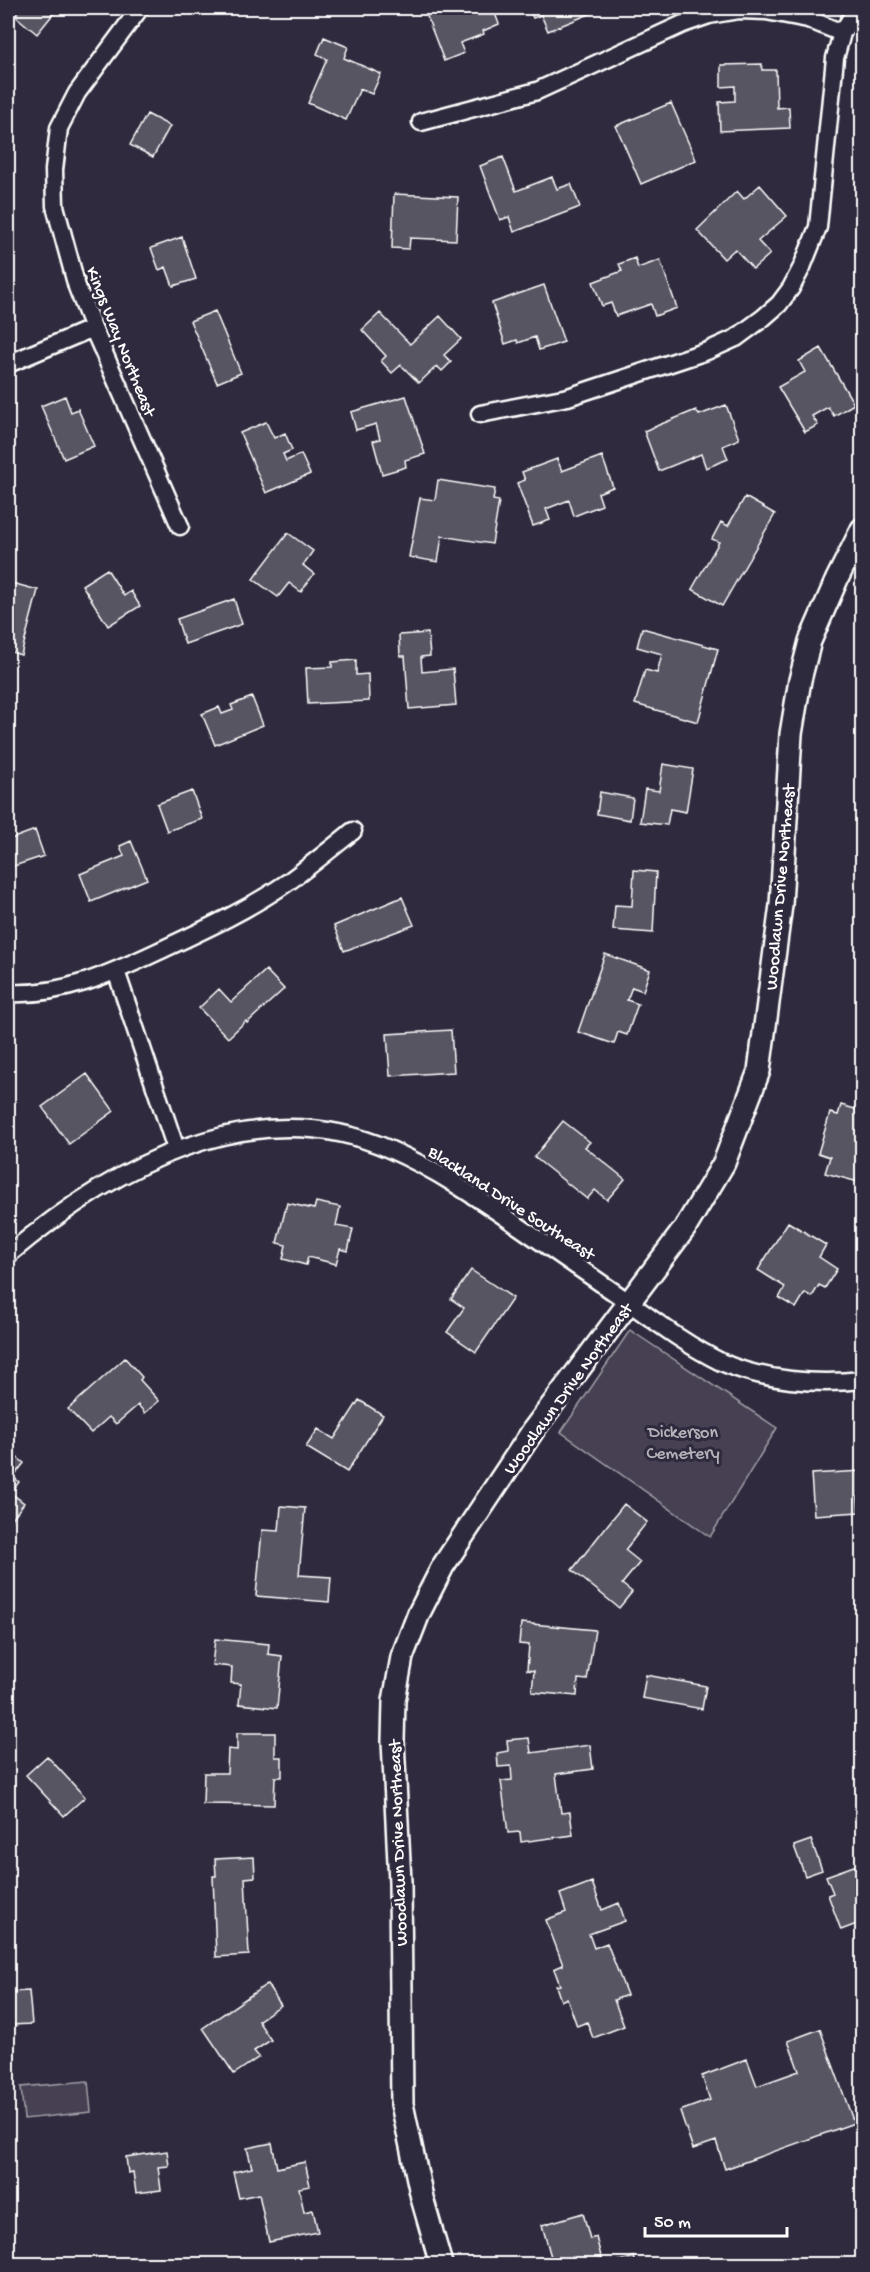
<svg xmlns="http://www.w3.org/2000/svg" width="870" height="2272" viewBox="0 0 870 2272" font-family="'Gochi Hand',sans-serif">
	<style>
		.green { fill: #464152; stroke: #a2a0a8; stroke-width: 1.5 }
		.building { fill: #595564; stroke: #fff; stroke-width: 1.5 }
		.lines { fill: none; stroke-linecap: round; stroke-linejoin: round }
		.minor-casing { stroke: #fff; stroke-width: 21 }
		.tertiary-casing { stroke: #fff; stroke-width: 26 }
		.minor { stroke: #2f2a3d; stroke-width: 16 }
		.tertiary { stroke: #2f2a3d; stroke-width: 21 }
		.labels { text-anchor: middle; stroke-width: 6; stroke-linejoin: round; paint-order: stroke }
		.street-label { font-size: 18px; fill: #fff; stroke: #2f2a3d }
		.park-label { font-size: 18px; fill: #b5b3ba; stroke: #2f2a3d }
	</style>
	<rect width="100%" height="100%" fill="#2f2a3d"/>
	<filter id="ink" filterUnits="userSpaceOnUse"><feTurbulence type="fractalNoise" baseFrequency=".0167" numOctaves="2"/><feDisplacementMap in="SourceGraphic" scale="12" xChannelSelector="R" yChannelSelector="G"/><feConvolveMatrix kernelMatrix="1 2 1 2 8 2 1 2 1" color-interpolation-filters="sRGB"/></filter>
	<g filter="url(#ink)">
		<path class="green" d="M630 1330 777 1428 710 1537 561 1432Z
			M88 2081 91 2112 24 2119 21 2087Z"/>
		<path class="building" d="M21 8H58L37 34 14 15Z
			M442 8H493L499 24 483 31 484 34 460 43 464 53 444 61 426 14Z
			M529 8H604L548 31 541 15 533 18Z
			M324 37 348 47 344 58 381 74 372 94 360 89 346 120 308 103 327 59 317 54Z
			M762 64V70H776L777 108 789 107 790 128 720 131 719 102 735 101V86L721 87V65Z
			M671 103 696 160 641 184 616 126Z
			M147 114 170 126 153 157 130 145Z
			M503 157 516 191 552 177 557 189 571 184 580 207 514 232 509 217 500 220 480 166Z
			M760 185 787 216 758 241 770 254 753 269 735 249 724 259 697 230 737 191 744 199Z
			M394 194 458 197 456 240 410 238 409 249 392 248Z
			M182 237 196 279 173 286 166 267 159 270 151 248Z
			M635 258 638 268 660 260 677 308 655 316 651 304 616 316 611 303 602 306 593 282 622 271 619 264Z
			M544 285 564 342 539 350 535 337 518 343 517 340 505 344 492 303Z
			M215 311 241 373 217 383 190 321Z
			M380 313 410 344 440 316 461 339 444 355 451 362 442 371 437 366 419 383 401 365 392 373 381 361 386 356 362 330Z
			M821 348 854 404 834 416 828 407 812 416 818 425 805 432 778 387 805 372 799 361Z
			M65 396 71 412 78 409 94 446 64 459 41 406Z
			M406 396 425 454 405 460 406 467 382 474 373 441 380 439 376 424 356 430 351 412Z
			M726 405 739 439 723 446 728 459 706 468 701 454 659 471 644 431 696 410 699 415Z
			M266 422 274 438 285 433 292 450 283 454 286 461 301 454 310 474 266 493 240 433Z
			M602 456 613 487 598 493 602 505 574 516 569 500 546 509 550 520 533 526 517 483 525 480 522 472 557 459 562 471Z
			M438 480 495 489 493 500 499 501 492 544 442 536 438 562 409 557 420 498 435 500Z
			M745 497 775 514 722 606 692 589 719 542 712 539 721 522 728 526Z
			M288 533 313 551 303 565 314 574 301 592 289 583 278 597 253 579Z
			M107 569 124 596 131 591 140 606 108 626 82 585Z
			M8 582 38 590 21 655 8 651Z
			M234 599 242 624 185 644 177 619Z
			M642 628 718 649 698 722 635 704 645 670 657 673 662 654 637 647Z
			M428 633 430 656 421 657 422 672 453 669 456 705 409 709 405 656H400L399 635Z
			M356 660V675L368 674 369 701 308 704 306 668 332 667V662Z
			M252 697 263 725 215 745 202 714 219 707 222 714 233 710 231 705Z
			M663 764 693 769 686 812 670 809 667 825 640 822 645 789 659 791Z
			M192 791 202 819 167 831 157 804Z
			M600 792 633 798 630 820 597 814Z
			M35 830 44 856 8 868V840Z
			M131 841 147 879 91 902 80 874 124 856 120 846Z
			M634 870 656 872 653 933 613 930 615 905 632 906Z
			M402 897 414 925 344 951 334 926Z
			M605 954 650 970 643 991 632 987 627 1000 638 1004 627 1035 618 1032 614 1044 578 1032Z
			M266 970 284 989 247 1023 246 1021 228 1038 199 1008 219 989 231 1002Z
			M451 1030 454 1072 390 1076 387 1034Z
			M87 1074 114 1111 69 1144 42 1107Z
			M841 1105 862 1111V1183L825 1173 830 1157 818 1153 830 1113 838 1115Z
			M563 1121 590 1142 585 1147 625 1179 607 1200 595 1190 587 1199 534 1157Z
			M316 1202 340 1207 336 1226 353 1229 348 1251 340 1249 336 1264 308 1257 306 1265 283 1259 286 1245 277 1243 287 1203 314 1209Z
			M788 1222 826 1245 819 1257 837 1269 825 1288 819 1285 812 1297 805 1293 796 1308 779 1298 785 1287 758 1270Z
			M471 1270 513 1298 476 1352 447 1332 464 1308 451 1299Z
			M125 1358 142 1377 140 1380 159 1401 145 1413 138 1405 116 1424 109 1417 91 1433 68 1409Z
			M359 1400 383 1415 347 1472 306 1447 318 1429 334 1439Z
			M8 1450 24 1463 13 1477 19 1482 11 1493 24 1503 8 1524Z
			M862 1471V1497H858L859 1512 814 1515 811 1474Z
			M624 1504 647 1522 625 1550 640 1562 622 1584 632 1592 619 1608 572 1570Z
			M281 1506 305 1508 299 1575 331 1577 329 1602 256 1596 262 1530 279 1531Z
			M521 1623 595 1630 587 1680 578 1679 577 1696 532 1692 534 1671 527 1670 529 1645 519 1644Z
			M215 1639 269 1644 268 1654 282 1656 277 1708 239 1704 241 1684 231 1683 232 1667 212 1665Z
			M646 1675 706 1686 702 1709 642 1698Z
			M237 1733H275V1757H282V1777H275L274 1805 203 1804 204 1773H227L228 1749 237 1750Z
			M529 1738 531 1753 590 1745 593 1769 556 1774 561 1813 570 1812 573 1835 521 1842 520 1832 508 1833 501 1781 512 1780 511 1766 498 1767 497 1753 508 1751 507 1740Z
			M47 1756 85 1797 64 1816 26 1775Z
			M811 1840 822 1870 805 1876 794 1846Z
			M254 1857 255 1877 245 1878 249 1955 216 1957 213 1876H216L215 1859Z
			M862 1863V1922L841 1930 828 1895 833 1893 826 1876Z
			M592 1882 602 1910 619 1903 625 1921 589 1934 594 1948 607 1943 627 1995 614 2000 624 2026 593 2038 587 2022 577 2026 567 1998 561 2001 556 1986 560 1985 554 1969 563 1965 546 1920 566 1912 560 1894Z
			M267 1984 281 2005 258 2021 271 2040 254 2051 259 2057 234 2074 203 2028Z
			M29 1991 32 2024 11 2025V2033H8V1992Z
			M820 2029 854 2123 725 2169 716 2141 693 2149 680 2111 710 2100 702 2076 747 2059 757 2086 799 2071 788 2041Z
			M272 2143 277 2168 305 2162 310 2186 299 2188 304 2212 313 2210 318 2232 269 2242 259 2194 239 2198 233 2172 252 2168 247 2148Z
			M167 2151 169 2166 158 2167 161 2190 136 2193 133 2172 128 2173 126 2157Z
			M583 2213 590 2239 596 2237 603 2264H553L542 2225Z
			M634 2257 636 2264H609Z"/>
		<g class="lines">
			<g class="minor-casing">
				<path id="minor" d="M140 8 77 93 59 128 54 170 55 206 77 287 93 328 180 526
					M421 122 537 91 683 24 709 15 739 10 766 11 808 19 842 33
					M8 364 93 328
					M480 414 568 397 707 351 736 338 763 318 779 304 791 288 802 267 818 227 835 58 842 33 857 8
					M116 971 176 1149
					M8 993C63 996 110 974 159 951 204 930 248 910 288 882 310 866 332 848 353 831
					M8 1255C111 1168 252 1089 389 1149 435 1169 476 1197 517 1225 553 1250 588 1274 624 1299 655 1321 686 1345 721 1362 764 1381 817 1385 862 1380"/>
			</g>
			<g class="tertiary-casing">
				<path id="tertiary" d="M441 2264 422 2198 402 2104 400 1882 393 1741 394 1701 402 1657 419 1613 443 1566 534 1429 685 1228 724 1163 759 1071 781 905 791 734 800 680 810 641 837 579 862 529"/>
			</g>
			<use href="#minor" class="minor"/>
			<use href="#tertiary" class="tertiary"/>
		</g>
	</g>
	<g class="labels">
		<g class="street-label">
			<text transform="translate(122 341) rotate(68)" y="6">Kings Way Northeast</text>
			<text transform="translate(779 887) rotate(-85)" y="6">Woodlawn Drive Northeast</text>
			<text transform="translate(512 1202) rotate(33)" y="6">Blackland Drive Southeast</text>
			<text transform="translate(567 1388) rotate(-54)" y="6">Woodlawn Drive Northeast</text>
			<text transform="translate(397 1843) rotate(-92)" y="6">Woodlawn Drive Northeast</text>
		</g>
		<g class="park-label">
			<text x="683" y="1437">Dickerson<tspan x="683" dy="21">Cemetery</tspan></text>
		</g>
	</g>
	<rect width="870" height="2272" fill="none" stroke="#2f2a3d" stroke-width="30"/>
	<rect x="15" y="15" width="840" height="2242" fill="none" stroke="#fff" stroke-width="2" filter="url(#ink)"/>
	<path d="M645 2227v9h142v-9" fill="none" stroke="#ffffff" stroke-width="3"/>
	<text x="654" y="2227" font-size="18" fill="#ffffff" stroke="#2f2a3d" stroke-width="4.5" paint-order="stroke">50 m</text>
</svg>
